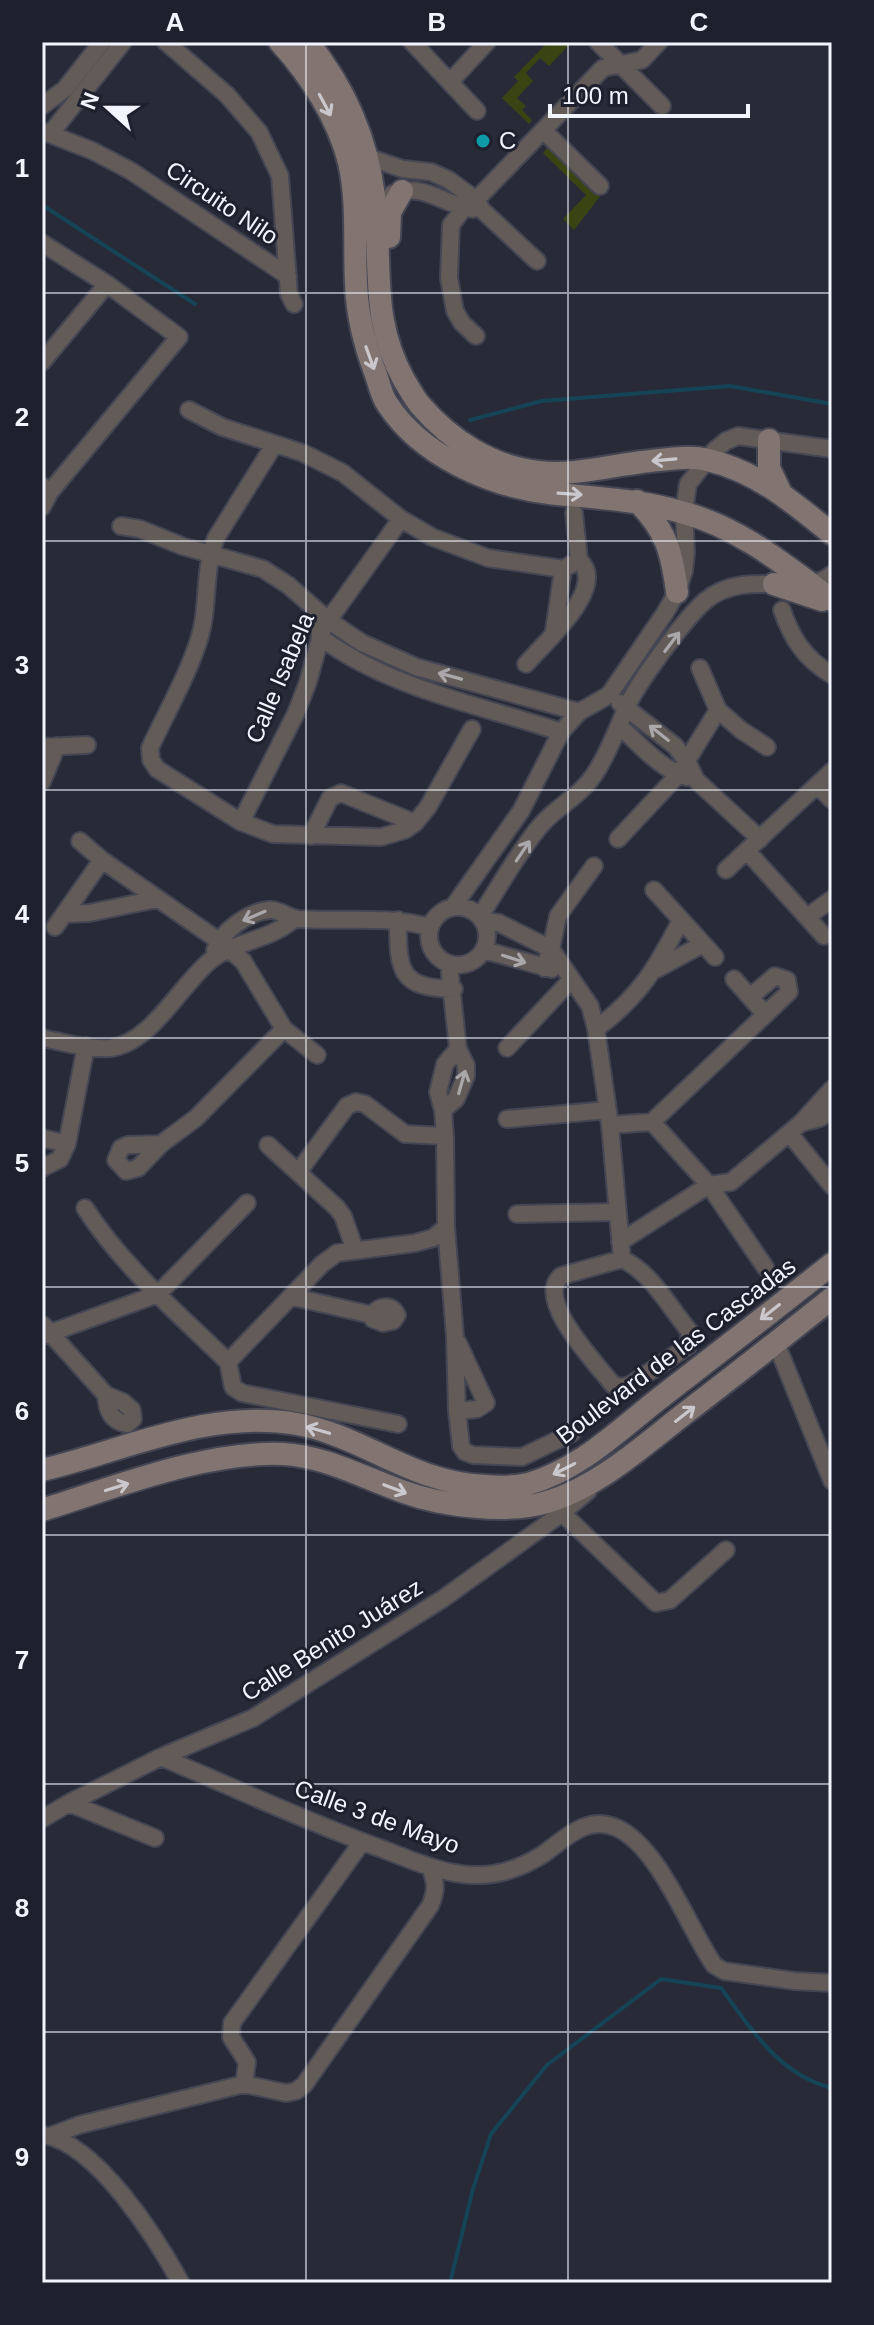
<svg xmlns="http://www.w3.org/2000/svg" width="874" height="2325" viewBox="0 0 874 2325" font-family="Helvetica,sans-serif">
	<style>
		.green { fill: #3a4412 }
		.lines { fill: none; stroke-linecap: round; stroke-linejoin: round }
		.stream { stroke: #154457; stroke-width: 4 }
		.street-casing { stroke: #444654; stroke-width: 20 }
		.secondary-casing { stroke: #444654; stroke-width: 26 }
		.street { stroke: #635b58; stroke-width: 16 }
		.secondary { stroke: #827571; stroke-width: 22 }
		.oneway { stroke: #cbc8cd }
		.oneway2 { stroke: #aaa8ab }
		.grid { fill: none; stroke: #f2f4fe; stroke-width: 2; stroke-opacity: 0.55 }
		.culture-dot { fill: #0f9aa8; stroke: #1f202e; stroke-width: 3 }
		.labels { text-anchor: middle; stroke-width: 6; stroke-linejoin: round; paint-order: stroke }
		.poi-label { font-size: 24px; fill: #f2f4fe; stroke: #1f202e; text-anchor: start }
		.street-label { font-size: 24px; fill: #f2f4fe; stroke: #1f202e }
		.neatline { fill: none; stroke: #f2f4fe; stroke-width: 3 }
		.grid-label { font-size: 26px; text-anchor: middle; font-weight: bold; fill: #f2f4fe }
	</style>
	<rect width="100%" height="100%" fill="#282a38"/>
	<path class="green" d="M548 42H572L549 66 540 58 526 73 533 81 517 98 526 106 522 110 532 120 529 124 502 98 518 81 514 77Z
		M549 146 601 195 574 230 563 219 586 195 543 153Z"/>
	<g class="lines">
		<path class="stream" d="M42 205 195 304
			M470 420 542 401 730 386 832 404
			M450 2283 473 2189 491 2134 547 2065 661 1979 721 1988C751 2029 779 2075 832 2088"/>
		<g class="street-casing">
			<path id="street" d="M166 42 227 95 259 132 280 176 289 294 294 304
				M412 42 477 111
				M598 42 662 106
				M450 82 487 42
				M42 106 65 89 102 42
				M543 130 600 186
				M42 131 93 151 131 171 288 276
				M51 133 123 42
				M367 157 403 169 431 172 449 180 476 200 482 210 537 261
				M392 194C427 182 441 205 473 209
				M42 243 107 284 179 337 50 492 42 486
				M476 336 462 323 455 311 449 278 451 225 464 208 476 200 603 68 642 60 659 42
				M42 362 107 284
				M189 410 222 427 303 453 343 473 401 519 432 537 488 558 563 569 579 560
				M274 445 216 538C205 566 208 594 203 623 197 659 166 713 150 748L151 760 157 769 241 822 273 834 381 837 405 830 415 823 428 807 472 729
				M42 507 50 492
				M121 526 140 529 182 546 263 569 288 585 328 620 362 643 416 667 579 712
				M782 610C792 639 805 659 832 675
				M319 630 320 637C390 689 480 705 561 732
				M554 631 563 569
				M526 664C545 642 609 587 579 560L574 513
				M700 668 718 710 741 730 767 747
				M620 703 675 746 687 761 696 780 760 839
				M620 727C640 744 661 770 687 777
				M42 747 87 745
				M42 782 57 746
				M817 785 832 800
				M241 822 296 713 308 682 323 628 401 519
				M311 836 330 798 341 793 415 823
				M618 839 678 775 718 710
				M80 841 102 860 219 941 243 961 284 1029 317 1055
				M747 851 824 936
				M726 870 832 771
				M654 890 715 957
				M429 936a29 29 0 1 1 58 0a29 29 0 1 1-58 0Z
				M453 907 521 811 561 732 579 712 609 695 665 613 677 592 684 571 686 552 684 512 688 484 715 450 726 441 738 436 832 449
				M64 914 89 913 157 899
				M480 916C500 886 518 852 541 825 557 806 578 798 594 775 608 754 616 732 626 709 635 686 686 617 705 601 747 566 803 600 832 574
				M807 917 832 899
				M398 920C398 971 399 988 454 989
				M484 921 499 923 551 949 590 1006 596 1029 610 1125 622 1259
				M55 927 102 860
				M215 950C222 931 248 912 269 910 280 909 288 918 298 919 343 922 385 915 429 927
				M484 950 552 969
				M544 968 551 949 558 916 594 866
				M657 969 703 944
				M734 979 765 1014
				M596 1029C640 996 657 967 681 920
				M42 1038C63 1042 88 1050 110 1048 152 1043 180 985 211 960 234 941 269 941 294 919
				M507 1048 571 980
				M458 1049 445 1064 438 1092 443 1110 445 1136 446 1227 455 1336 457 1411 461 1446 465 1452 473 1455 522 1457 572 1433
				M443 1110 456 1099 466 1076V1065L458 1049 449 965
				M507 1119 608 1110
				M652 1122 709 1185 765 1267
				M801 1123 820 1118 832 1110
				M610 1125 652 1122 789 992 787 980 775 976 750 997
				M789 1133 832 1186
				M42 1138 67 1144
				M161 1144 128 1145 121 1148 116 1160 126 1171 138 1168 161 1144 196 1118 284 1029
				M268 1145 337 1208 343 1216 355 1250
				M42 1168 60 1159 67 1144 86 1046
				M299 1171 347 1106 356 1102 365 1104 405 1134 445 1136
				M85 1208C123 1267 178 1313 228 1362
				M517 1214 616 1212
				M620 1242 709 1185 731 1182 801 1123 832 1089
				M622 1259C651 1272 670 1308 690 1332L688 1346 630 1385 622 1387 613 1385C597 1364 534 1300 561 1276Z
				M293 1297 372 1315 373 1319 383 1323 393 1321 397 1315C391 1304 379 1305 372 1315
				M43 1325 106 1395 123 1402 132 1410 133 1419 127 1424C111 1421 107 1411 106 1395
				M42 1336 158 1294 247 1203
				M776 1343 832 1481
				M228 1362 322 1264 337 1253 415 1243 433 1238 446 1227
				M228 1362 233 1387 242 1393 398 1424
				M457 1411 477 1409 486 1403 458 1343
				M562 1513 656 1603 670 1600 726 1550
				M161 1757C235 1788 309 1823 385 1850 413 1861 443 1874 473 1875 497 1876 521 1868 542 1855 564 1840 586 1814 617 1828 659 1847 688 1927 714 1965L724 1971 795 1981 832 1983
				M69 1803 155 1838
				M42 1819 69 1803 161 1757 253 1718 444 1598 562 1513 588 1491
				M244 2084 247 2062 231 2037 232 2023 362 1842
				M44 2135C98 2145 156 2238 181 2283
				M50 2136 79 2125 244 2084 286 2093 296 2091 304 2085 430 1906C437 1890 436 1882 430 1867"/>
		</g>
		<g class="secondary-casing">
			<path id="secondary" d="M280 42C310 75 338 118 349 162 358 201 354 243 356 283 357 314 364 343 375 372 379 382 381 396 388 405 422 456 490 486 549 493 594 498 636 499 681 512 739 527 785 565 832 600
				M308 42C344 87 367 139 374 196 383 263 369 317 404 380 409 388 414 398 420 405 451 441 492 467 539 472 572 476 609 466 642 462 663 460 688 455 708 460 758 472 794 503 832 534
				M389 237 390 212 402 191
				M769 440V468L780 491
				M637 501C666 530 672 552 677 592
				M774 584 822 600
				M42 1470C126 1450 208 1409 297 1424 364 1436 413 1484 486 1486 499 1487 515 1487 528 1484 579 1470 619 1430 660 1398 717 1354 775 1309 832 1264
				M42 1510C116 1487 205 1451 283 1454 325 1456 364 1478 404 1492 442 1506 508 1514 547 1502 598 1487 643 1446 684 1414 734 1376 783 1337 832 1298"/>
		</g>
		<use href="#street" class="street"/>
		<use href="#secondary" class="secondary"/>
	</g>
	<defs><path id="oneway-shaft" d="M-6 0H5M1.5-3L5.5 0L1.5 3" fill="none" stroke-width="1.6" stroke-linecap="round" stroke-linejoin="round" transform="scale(2)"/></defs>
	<g class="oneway">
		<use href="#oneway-shaft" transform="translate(325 105) rotate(62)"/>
		<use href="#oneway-shaft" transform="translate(370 358) rotate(70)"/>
		<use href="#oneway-shaft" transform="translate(664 460) rotate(175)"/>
		<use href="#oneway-shaft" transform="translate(570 494) rotate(4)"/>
		<use href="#oneway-shaft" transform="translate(770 1312) rotate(142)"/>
		<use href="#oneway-shaft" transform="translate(685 1414) rotate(-38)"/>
		<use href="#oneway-shaft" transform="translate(318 1430) rotate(-164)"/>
		<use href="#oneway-shaft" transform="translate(564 1469) rotate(153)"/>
		<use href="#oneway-shaft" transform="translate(117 1487) rotate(-17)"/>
		<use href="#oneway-shaft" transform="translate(395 1489) rotate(21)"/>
	</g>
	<g class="oneway2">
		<use href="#oneway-shaft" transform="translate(672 642) rotate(-53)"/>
		<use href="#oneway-shaft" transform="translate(450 676) rotate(-165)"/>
		<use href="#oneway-shaft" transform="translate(659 733) rotate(-142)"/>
		<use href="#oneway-shaft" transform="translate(523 851) rotate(-56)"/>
		<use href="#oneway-shaft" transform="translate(254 916) rotate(157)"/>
		<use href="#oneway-shaft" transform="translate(514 959) rotate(18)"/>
		<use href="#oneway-shaft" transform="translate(462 1082) rotate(-74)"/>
	</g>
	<path class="grid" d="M306 42V2283M568 42V2283M42 293H832M42 541H832M42 790H832M42 1038H832M42 1287H832M42 1535H832M42 1784H832M42 2032H832"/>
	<circle class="culture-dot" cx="483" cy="141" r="8"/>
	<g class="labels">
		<g class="poi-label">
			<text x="499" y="149">C</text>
		</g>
		<g class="street-label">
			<text transform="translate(222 203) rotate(34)" y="8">Circuito Nilo</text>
			<text transform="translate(280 678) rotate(-67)" y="8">Calle Isabela</text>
			<text transform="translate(676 1351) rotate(-37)" y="8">Boulevard de las Cascadas</text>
			<text transform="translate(332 1640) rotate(-32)" y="8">Calle Benito Juárez</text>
			<text transform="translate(377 1817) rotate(20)" y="8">Calle 3 de Mayo</text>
		</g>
	</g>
	<rect width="874" height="2325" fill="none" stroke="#1f202e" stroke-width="88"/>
	<g transform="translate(108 108) rotate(291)" stroke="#1f202e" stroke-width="6" paint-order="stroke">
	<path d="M0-6L14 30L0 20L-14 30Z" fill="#f2f4fe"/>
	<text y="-12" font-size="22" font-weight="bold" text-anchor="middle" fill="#f2f4fe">N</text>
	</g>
	<path d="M550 104v12h198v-12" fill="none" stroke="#f2f4fe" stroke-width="4"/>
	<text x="562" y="104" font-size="24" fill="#f2f4fe" stroke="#1f202e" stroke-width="6" paint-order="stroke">100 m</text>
	<rect x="44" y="44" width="786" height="2237" class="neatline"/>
	<g class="grid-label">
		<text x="175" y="31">A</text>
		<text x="437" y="31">B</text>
		<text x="699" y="31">C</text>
		<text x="22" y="177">1</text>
		<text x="22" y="426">2</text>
		<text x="22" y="674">3</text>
		<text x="22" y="923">4</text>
		<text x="22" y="1172">5</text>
		<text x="22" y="1420">6</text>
		<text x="22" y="1669">7</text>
		<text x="22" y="1917">8</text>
		<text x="22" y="2166">9</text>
	</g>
</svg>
